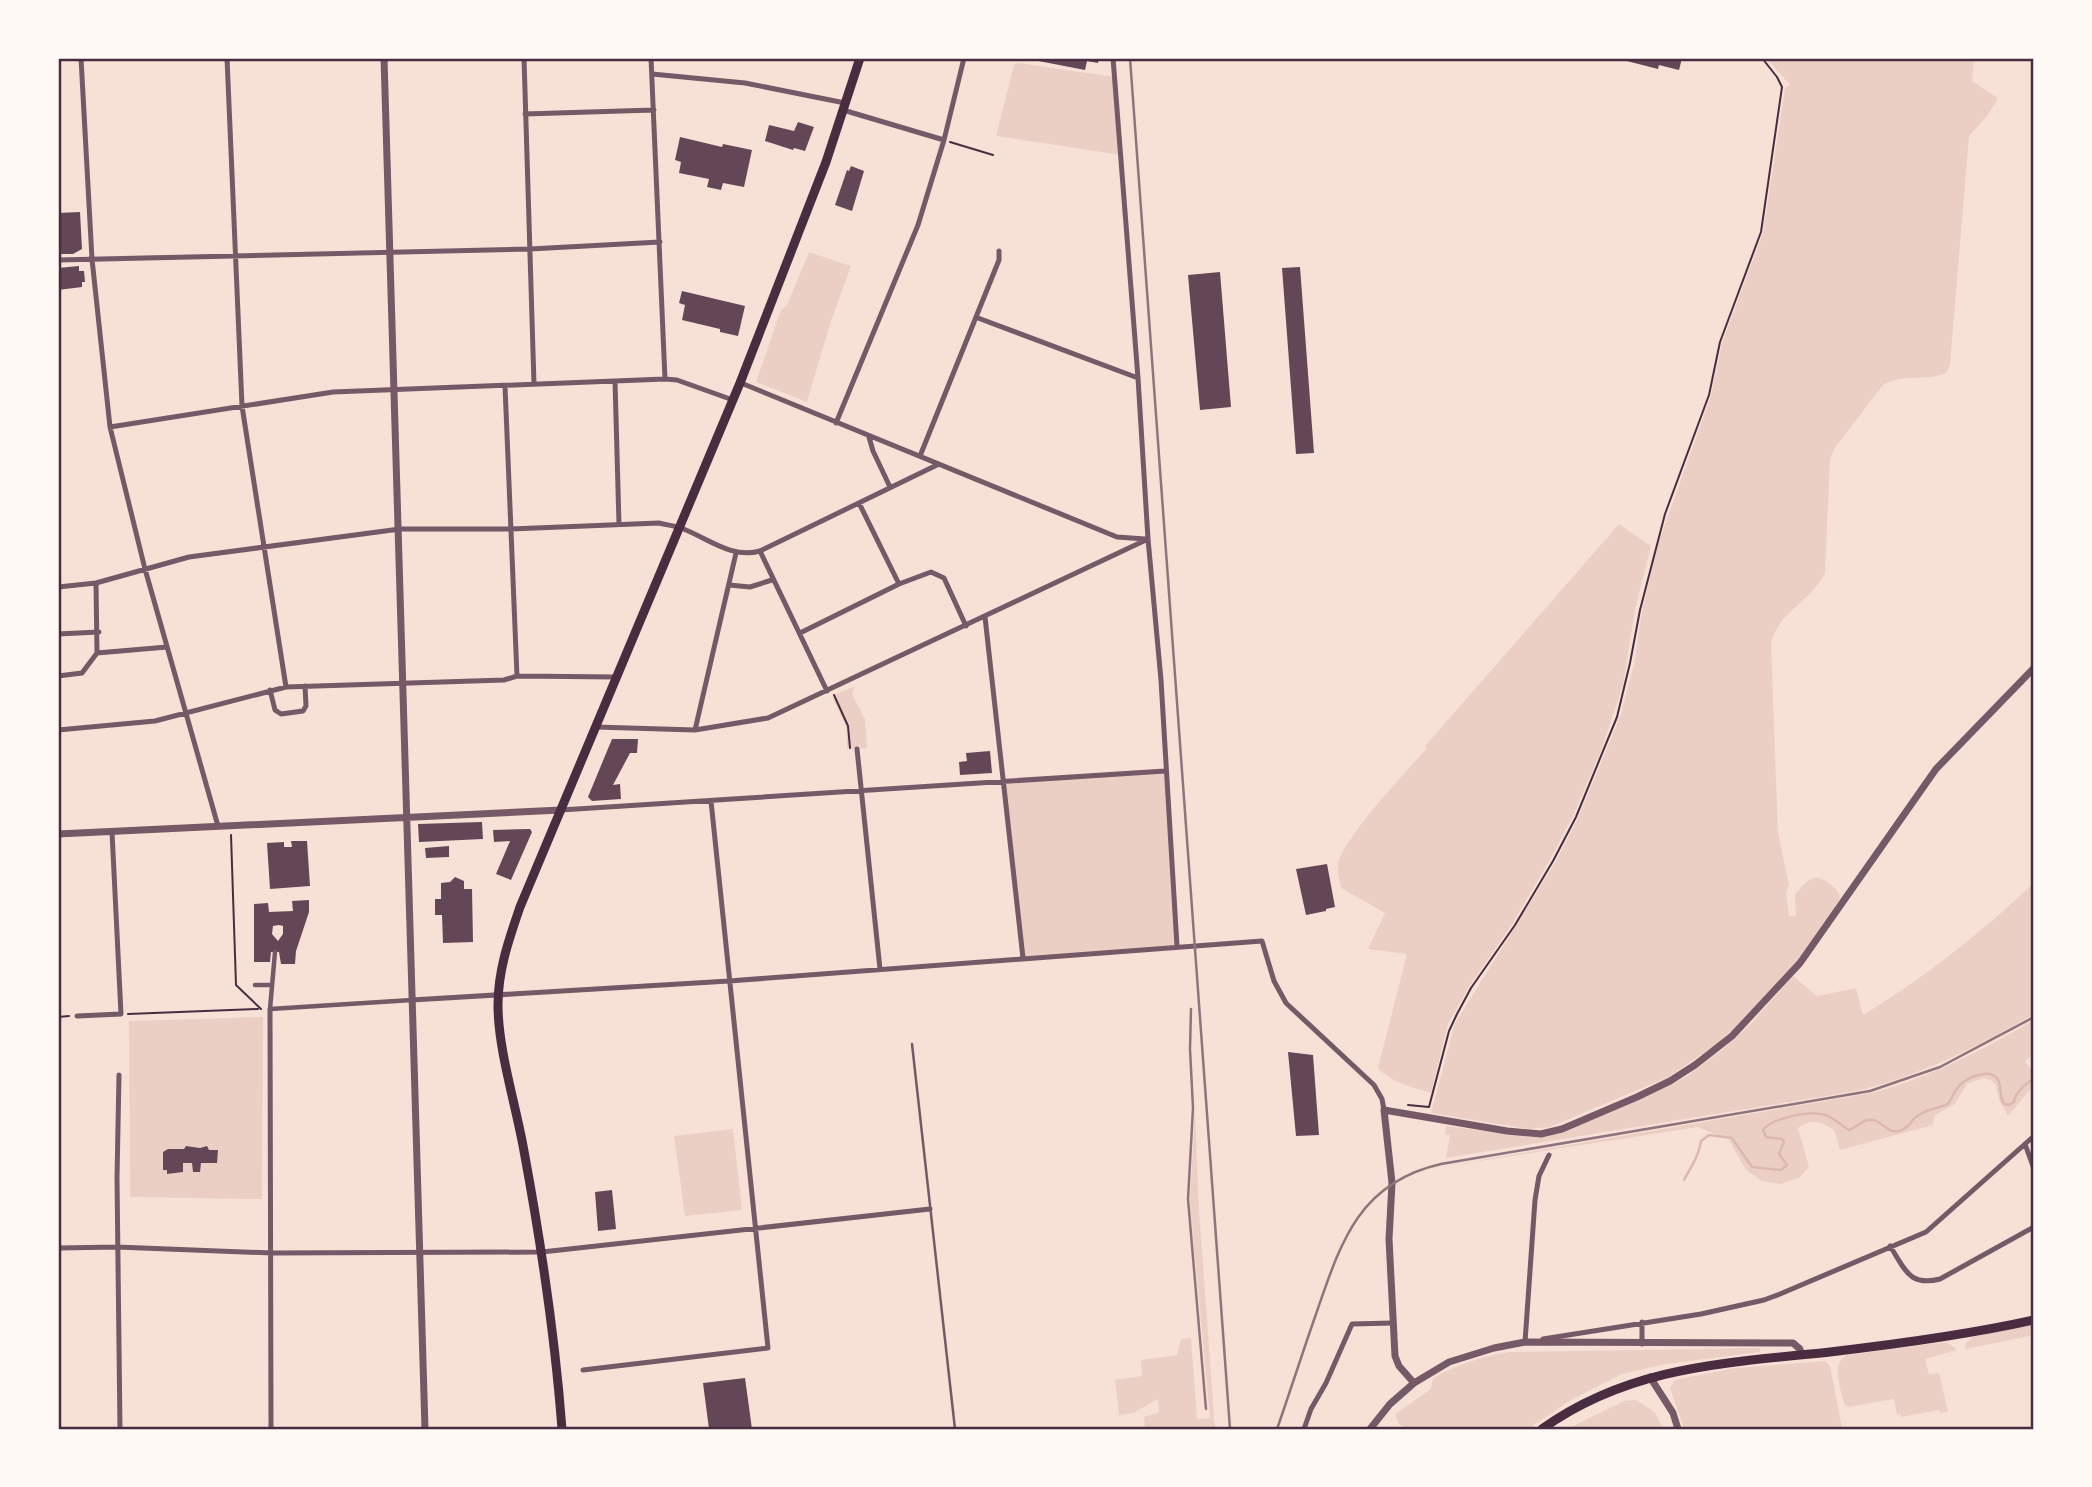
<svg xmlns="http://www.w3.org/2000/svg" width="2092" height="1487" viewBox="0 0 2092 1487" font-family="'Crimson Pro',serif">
	<style>
		.green { fill: #ebcfc5 }
		.lines { fill: none; stroke-linecap: round; stroke-linejoin: round }
		.stream { stroke: #dcb8b0; stroke-width: 2.5 }
		.building { fill: #644757; fill-rule: evenodd }
		.path { stroke: #4a2c40; stroke-width: 2 }
		.service { stroke: #755966; stroke-width: 2.5 }
		.pedestrian { stroke: #755966; stroke-width: 4.5 }
		.minor { stroke: #755966; stroke-width: 5 }
		.tertiary { stroke: #755966; stroke-width: 7 }
		.primary { stroke: #4a2c40; stroke-width: 9 }
		.rail { stroke: #8f747c; stroke-width: 2.5 }
		.neatline { fill: none; stroke: #4a2c40; stroke-width: 2.5 }
	</style>
	<rect width="100%" height="100%" fill="#f7e1d7"/>
	<path class="green" d="M1766 58H1974L1972 81 1998 98 1988 115 1969 136 1950 365 1946 373C1926 382 1902 373 1883 385L1834 449 1830 459 1825 573C1812 601 1778 612 1771 643L1778 833 1789 885 1786 892 1789 916H1796L1795 894C1807 881 1814 871 1830 884 1836 889 1839 891 1840 899L1798 960 1744 1019 1717 1044 1668 1077 1550 1127 1527 1129 1431 1113 1455 1023 1555 863 1578 818 1620 717 1634 664 1642 611 1658 544 1711 396 1722 343 1763 233 1785 88 1790 85Z
		M1018 63 1115 77 1121 155 996 136 1014 65Z
		M809 252 851 266 830 324 807 402 756 382 781 310 787 305Z
		M1619 524 1651 546 1635 610 1623 685 1601 751 1573 816 1550 860 1512 924 1469 987 1448 1024 1431 1093C1412 1087 1392 1083 1378 1068L1407 954 1368 949 1385 913 1341 888C1340 881 1337 873 1338 866 1340 841 1408 770 1427 748L1425 746Z
		M855 686 852 694 865 719 867 748 847 749 846 726 833 699 836 694Z
		M1165 771 1177 946 1023 958 1005 782Z
		M2034 883V1014C1977 1047 1921 1076 1856 1091L1446 1158 1450 1135 1445 1134 1446 1126 1541 1138 1563 1132 1639 1100 1686 1077 1722 1050 1750 1025 1793 976 1817 996 1856 988 1863 1015C1926 977 1980 933 2034 883Z
		M263 1017 262 1199 130 1197 129 1021Z
		M2034 1020V1053L2025 1061 2034 1074V1085L2008 1116 1999 1100 1996 1085 1992 1081 1984 1078 1967 1084 1955 1104 1935 1115 1933 1125 1840 1150 1834 1130C1821 1122 1812 1118 1798 1128L1809 1167 1799 1178 1780 1184 1762 1181 1746 1170 1729 1140 1698 1127 1441 1167 1871 1093C1930 1078 1982 1050 2034 1020Z
		M1195 1108 1199 1210 1215 1429H1145L1144 1417 1159 1412 1158 1399 1133 1413 1119 1415 1115 1380 1142 1376 1141 1360 1177 1355 1181 1339 1191 1338 1197 1419 1210 1418 1190 1201Z
		M733 1129 742 1210 685 1216 674 1136Z
		M2034 1324V1335L1965 1349 1966 1343 1973 1337Z
		M1945 1342 1950 1344 1957 1350 1925 1359 1929 1375 1939 1373 1948 1411 1940 1413 1939 1410 1901 1417V1414L1897 1415 1894 1399 1848 1407 1844 1404C1841 1389 1830 1364 1847 1355Z
		M1760 1348V1352L1666 1364 1622 1374 1571 1400 1528 1429H1408L1399 1424 1395 1414 1431 1389 1433 1378C1458 1365 1481 1356 1510 1352Z
		M1825 1361 1830 1366 1842 1428 1684 1429 1670 1388 1674 1381 1679 1379 1735 1368Z
		M1636 1400 1655 1412 1663 1429H1567L1624 1401Z"/>
	<g class="lines">
		<path class="stream" d="M1684 1180C1691 1167 1699 1156 1701 1141L1709 1135 1732 1138 1752 1167 1781 1170 1787 1165 1779 1154 1784 1142 1782 1139 1766 1137 1763 1130C1772 1118 1811 1110 1825 1115 1835 1118 1840 1125 1849 1130 1856 1128 1861 1121 1868 1120 1880 1117 1886 1134 1899 1131 1907 1130 1911 1121 1916 1117 1925 1109 1937 1109 1948 1104 1952 1098 1954 1091 1960 1085 1968 1077 1993 1066 1999 1082 2002 1090 1999 1096 2004 1104L2009 1105 2014 1102C2015 1091 2027 1085 2034 1077"/>
	</g>
	<path class="building" d="M1023 58H1099L1098 63 1087 61 1085 70Z
		M1664 58H1682L1679 70 1659 65 1658 69 1619 59Z
		M798 122 814 127 805 151 794 148 793 150 765 141 769 125 794 131Z
		M680 137 722 147 723 144 752 150 744 187 723 183 721 190 707 187 709 179 679 173 681 162 675 160Z
		M851 166 864 171 852 211 835 205 847 170 849 171Z
		M80 212 82 249 73 254H58V213Z
		M79 266V271H84L85 282H82V287L58 290V268Z
		M1300 267 1314 453 1296 454 1282 268Z
		M1220 272 1231 407 1200 410 1188 275Z
		M682 291 745 306 738 336 720 332V329L682 320 685 305 679 303Z
		M612 739H638L637 753H630L613 785 620 784 621 799 592 801 588 797Z
		M990 751 992 773 960 775 959 762 967 761 966 753Z
		M482 822 483 839 419 842 418 824Z
		M530 829 532 832 511 880 496 874 510 841 494 842 493 830Z
		M291 841H307L310 886 270 889 267 843 284 842V847H292Z
		M449 846V857L426 858 425 848Z
		M1327 864 1335 907 1326 909V911L1306 915 1296 869Z
		M455 877 464 881V889H472L473 942 443 943 442 915H435V899H441V883L450 882Z
		M309 900V912L296 951 295 964H281L279 952H271L270 962H254V904L268 903 269 912 293 911 292 901ZM279 925 283 926V934L278 941 272 934 273 926Z
		M1288 1052 1313 1055 1319 1135 1296 1136Z
		M186 1146 200 1148 207 1146 209 1150H218L217 1163H201L200 1172H193L192 1163H183V1172L167 1174V1170H163V1152L168 1149H184Z
		M612 1190 616 1229 598 1231 595 1192Z
		M745 1378 752 1429H709L703 1383Z"/>
	<g class="lines">
		<path class="path" d="M950 142 993 155
			M834 695 848 726 850 748
			M231 835 236 985 261 1009
			M128 1014 258 1009
			M58 1017 69 1016
			M1408 1105 1429 1107 1449 1031 1457 1014 1471 988 1515 925 1553 861 1576 817 1617 717 1630 663 1640 610 1665 514 1709 395 1720 342 1761 232 1782 87 1777 77 1762 58"/>
		<path class="service" d="M912 1044 955 1429"/>
		<path class="pedestrian" d="M275 952 270 1009 412 1000
			M255 985H272"/>
		<path class="minor" d="M81 58 92 259 110 427 145 569 218 826
			M227 58 242 406 286 687
			M524 58 534 384
			M651 58 665 379
			M1113 58 1138 378 1148 539 1161 680 1177 946
			M652 74 745 83 845 103
			M843 110 944 140
			M525 114 654 110
			M58 260 530 249 660 242
			M978 318 1138 378
			M615 381 619 524
			M741 383 1117 537 1145 539
			M505 386 517 676
			M836 423 918 225 944 140 964 58
			M110 427 333 392 665 379 677 380 733 400
			M869 437 873 451 890 487
			M920 456 999 260V251
			M859 503 899 584
			M760 551 827 691
			M729 585 750 587 772 580
			M58 587 96 583 189 557 400 529H511L659 523C667 525 675 526 681 528 708 538 731 559 760 551L939 464
			M985 617 1023 958
			M800 633 899 584 931 572 944 578 966 626
			M58 634 99 632
			M97 653 167 647
			M58 676 82 673 97 653 96 583
			M270 690 275 710 281 714 303 711 306 706 305 686
			M596 727 695 730 768 718 1148 539
			M58 730 155 721 286 687 504 680 517 676 616 677
			M695 730 736 553
			M857 749 880 969
			M561 810 1165 771
			M412 1000 729 981 1262 941 1274 981 1286 1003 1374 1085 1382 1099 1384 1110
			M270 1009 271 1429
			M77 1016 121 1014 112 832
			M119 1075 117 1178 120 1429
			M2025 1144 2034 1169
			M1890 1246C1905 1269 1909 1287 1940 1279L2034 1227
			M58 1248 117 1247 272 1253 542 1252 930 1209
			M1642 1322V1344
			M1543 1339 1701 1314 1764 1300 1780 1294 1926 1232 2034 1136
			M1527 1342H1525L1535 1200 1539 1176 1549 1155
			M583 1370 768 1348 711 801
			M1304 1429 1311 1409 1326 1383 1352 1324 1393 1323"/>
		<path class="tertiary" d="M384 58 425 1429
			M58 834 561 810
			M1650 1377 1673 1413 1678 1429
			M1414 1383 1399 1366 1395 1356 1389 1239 1392 1183 1384 1110 1507 1131 1541 1134 1562 1129 1637 1097 1670 1081 1695 1065 1732 1036 1800 963 1936 769 2034 668
			M1370 1429 1390 1404 1414 1383 1449 1362 1494 1348 1525 1342 1793 1343 1800 1349 1801 1355"/>
		<path class="primary" d="M562 1429C555 1336 541 1243 524 1151 516 1105 498 1050 498 1005 498 970 509 939 520 907L740 383 826 162 860 58
			M1542 1429C1630 1366 1726 1363 1830 1352 1899 1344 1967 1335 2034 1320"/>
		<path class="rail" d="M1130 58 1230 1429
			M1191 1009 1190 1049 1193 1108 1188 1199 1206 1409
			M1277 1429C1290 1392 1302 1354 1315 1317 1340 1245 1357 1183 1441 1164L1870 1091 1940 1067 2034 1017"/>
	</g>
	<rect width="2092" height="1487" fill="none" stroke="#fffaf5" stroke-width="119"/>
	<rect x="60" y="60" width="1972" height="1368" class="neatline"/>
</svg>
